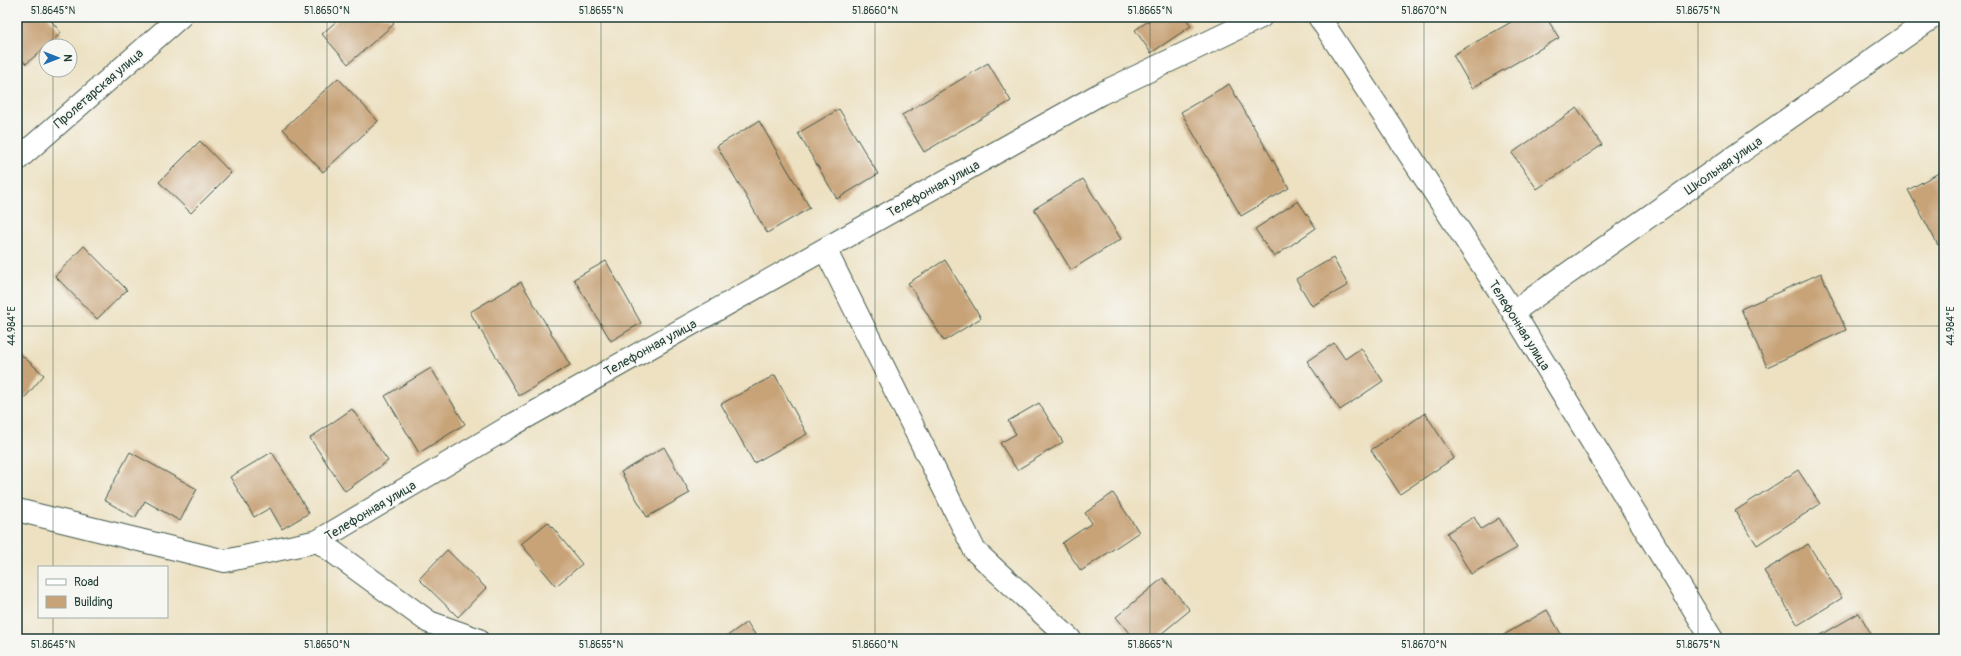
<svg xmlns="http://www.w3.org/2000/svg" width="1961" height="656" viewBox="0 0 1961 656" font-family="Pangolin,sans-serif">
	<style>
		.building { fill: #c8a378 }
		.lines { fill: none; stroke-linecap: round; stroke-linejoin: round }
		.minor-casing { stroke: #3e5649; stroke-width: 24 }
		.tertiary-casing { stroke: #3e5649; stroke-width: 24 }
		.minor { stroke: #fff; stroke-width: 22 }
		.tertiary { stroke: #fff; stroke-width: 22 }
		.ticks { fill: none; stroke: #1f3d34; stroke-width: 1; stroke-opacity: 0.45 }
		.labels { text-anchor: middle; stroke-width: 3.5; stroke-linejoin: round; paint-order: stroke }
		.street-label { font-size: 13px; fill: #1f3d34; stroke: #f6f6f2 }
		.neatline { fill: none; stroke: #1f3d34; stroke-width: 1.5 }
		.ticks-label { font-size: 10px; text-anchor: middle; fill: #1f3d34 }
	</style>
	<rect width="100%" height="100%" fill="#f6f6f2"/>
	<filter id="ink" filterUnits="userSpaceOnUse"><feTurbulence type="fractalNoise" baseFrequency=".025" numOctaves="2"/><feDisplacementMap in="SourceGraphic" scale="8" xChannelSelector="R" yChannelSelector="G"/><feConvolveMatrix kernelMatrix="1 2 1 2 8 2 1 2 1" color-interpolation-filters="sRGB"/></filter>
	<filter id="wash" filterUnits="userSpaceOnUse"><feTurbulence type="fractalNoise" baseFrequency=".012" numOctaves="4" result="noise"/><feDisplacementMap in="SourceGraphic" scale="16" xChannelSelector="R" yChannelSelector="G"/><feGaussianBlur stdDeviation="0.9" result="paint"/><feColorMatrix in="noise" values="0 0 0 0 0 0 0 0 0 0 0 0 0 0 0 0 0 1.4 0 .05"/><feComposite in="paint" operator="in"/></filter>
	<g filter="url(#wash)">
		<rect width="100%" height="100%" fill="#ede1c2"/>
		<g id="blocks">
			<path class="building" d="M17 17H48L61 33 26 64 17 53Z
				M341 17H388L394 24 348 64 322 34Z
				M1154 17H1185L1191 26 1151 53 1135 30Z
				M1520 17H1546L1559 38 1472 88 1453 55Z
				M988 63 1011 101 924 152 902 115Z
				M338 78 378 121 323 172 283 129Z
				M1229 84 1289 188 1241 216 1181 112Z
				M1577 108 1602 145 1537 189 1512 153Z
				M839 109 878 174 837 199 798 133Z
				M759 121 810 208 767 233 717 146Z
				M200 141 231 173 191 213 159 182Z
				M1944 170V241L1938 245 1908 190Z
				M1083 179 1121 239 1071 270 1034 209Z
				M1298 201 1316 228 1274 257 1255 229Z
				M84 246 127 290 97 319 55 276Z
				M1333 258 1348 285 1312 306 1296 279Z
				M945 260 981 318 944 341 908 283Z
				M606 261 641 323 611 341 574 279Z
				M1821 273 1846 330 1767 367 1741 309Z
				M521 282 570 365 519 396 470 312Z
				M1334 343 1345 359 1361 348 1383 381 1340 410 1307 361Z
				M17 351 44 375 17 407Z
				M431 368 465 424 419 453 385 396Z
				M775 375 807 434 754 463 721 404Z
				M1039 403 1063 442 1017 470 1000 443 1016 434 1008 421Z
				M352 409 388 461 345 491 310 438Z
				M1425 413 1454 458 1400 494 1371 450Z
				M664 447 690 493 647 517 621 472Z
				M130 452 197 489 180 521 145 501 135 518 104 500Z
				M272 452 309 513 282 529 270 508 254 517 230 477Z
				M1798 470 1820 504 1757 545 1735 511Z
				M1113 493 1139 532 1081 571 1062 543 1092 523 1085 513Z
				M1474 517 1481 529 1499 518 1517 548 1471 574 1447 533Z
				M548 522 582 564 556 586 521 544Z
				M1808 544 1842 598 1798 625 1764 571Z
				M447 550 486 588 458 617 419 579Z
				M1163 578 1190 610 1155 639H1134L1116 617Z
				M1547 610 1564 639H1503L1502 636Z
				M1859 613 1874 639H1814Z
				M747 622 758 639H723Z"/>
		</g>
	</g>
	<g filter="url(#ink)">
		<use href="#blocks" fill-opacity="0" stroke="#3e5649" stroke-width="1"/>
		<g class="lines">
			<g class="minor-casing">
				<path id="minor" d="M17 160 180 17
					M825 249 975 551 1070 639
					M1513 312 1933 17
					M17 510 225 561 318 541 507 428 1100 94 1261 17
					M318 541 429 622 477 639"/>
			</g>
			<g class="tertiary-casing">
				<path id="tertiary" d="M1319 17 1513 312 1712 639"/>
			</g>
			<use href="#minor" class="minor"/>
			<use href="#tertiary" class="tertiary"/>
		</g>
	</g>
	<path class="ticks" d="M53 17V46M327 17V639M601 17V639M875 17V639M1150 17V639M1424 17V639M1698 17V639M53 70V567M17 326H1944M53 617V639"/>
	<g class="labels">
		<g class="street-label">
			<text transform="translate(98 88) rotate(-41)" y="5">Пролетарская улица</text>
			<text transform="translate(1723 165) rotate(-35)" y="5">Школьная улица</text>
			<text transform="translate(933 188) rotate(-29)" y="5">Телефонная улица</text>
			<text transform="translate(1520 325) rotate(58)" y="5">Телефонная улица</text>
			<text transform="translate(650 347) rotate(-29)" y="5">Телефонная улица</text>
			<text transform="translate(370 510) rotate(-31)" y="5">Телефонная улица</text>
		</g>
	</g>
	<rect width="1961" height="656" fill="none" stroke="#f6f6f2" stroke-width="44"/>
	<rect x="38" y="566" width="130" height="52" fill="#f6f6f2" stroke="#a0aca6"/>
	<rect x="46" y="579" width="20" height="6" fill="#ffffff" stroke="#a0aca6"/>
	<text x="74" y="586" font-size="12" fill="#1f3d34">Road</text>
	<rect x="46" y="596" width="20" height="12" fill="#c8a378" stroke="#a0aca6"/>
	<text x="74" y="606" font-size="12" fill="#1f3d34">Building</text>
	<g transform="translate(58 58) rotate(90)"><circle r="19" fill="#f6f6f2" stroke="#a0aca6"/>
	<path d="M0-3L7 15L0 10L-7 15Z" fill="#1f6fb2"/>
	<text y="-6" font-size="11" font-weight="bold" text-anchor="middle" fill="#1f3d34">N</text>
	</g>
	<rect x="22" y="22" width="1917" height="612" class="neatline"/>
	<g class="ticks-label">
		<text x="53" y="14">51.8645°N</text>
		<text x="327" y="14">51.8650°N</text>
		<text x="601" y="14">51.8655°N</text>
		<text x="875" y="14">51.8660°N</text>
		<text x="1150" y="14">51.8665°N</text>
		<text x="1424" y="14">51.8670°N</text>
		<text x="1698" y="14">51.8675°N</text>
		<text transform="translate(1950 326) rotate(-90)" y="4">44.984°E</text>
		<text transform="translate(11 326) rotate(-90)" y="4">44.984°E</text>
		<text x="53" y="648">51.8645°N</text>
		<text x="327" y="648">51.8650°N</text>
		<text x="601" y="648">51.8655°N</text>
		<text x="875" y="648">51.8660°N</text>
		<text x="1150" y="648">51.8665°N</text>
		<text x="1424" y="648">51.8670°N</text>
		<text x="1698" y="648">51.8675°N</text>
	</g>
</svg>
